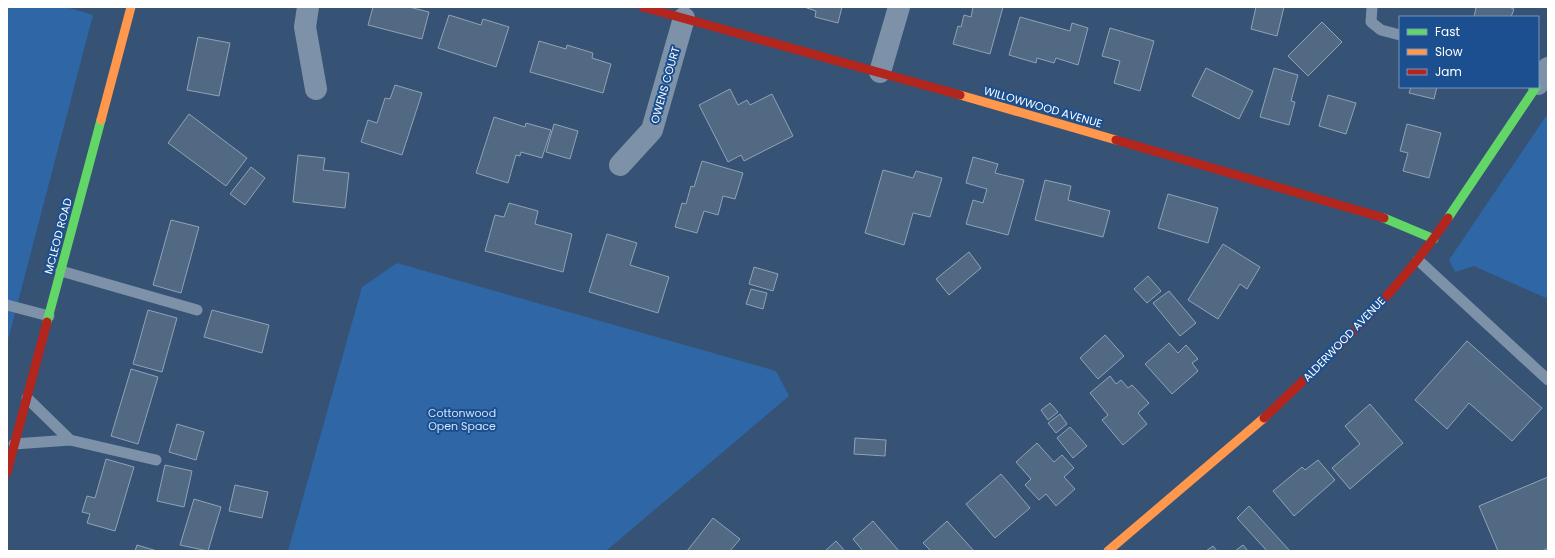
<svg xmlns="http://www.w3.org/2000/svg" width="1555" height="558" viewBox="0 0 1555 558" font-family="Poppins,sans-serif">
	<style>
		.green { fill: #2f66a5 }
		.building { fill: #526984; stroke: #92a2b6 }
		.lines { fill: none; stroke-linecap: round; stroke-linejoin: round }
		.lane { stroke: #7d92a8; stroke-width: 11 }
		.street { stroke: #7d92a8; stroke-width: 22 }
		.fast { stroke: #63d668; stroke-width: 9 }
		.slow { stroke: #ff974d; stroke-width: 9 }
		.jam { stroke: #b3261e; stroke-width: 9 }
		.labels { text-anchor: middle; stroke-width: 4; stroke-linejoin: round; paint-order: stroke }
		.street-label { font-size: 11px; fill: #fff; stroke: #1b4f8f }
		.park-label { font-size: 11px; fill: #cfe3fa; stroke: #1b4f8f }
	</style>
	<rect width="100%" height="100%" fill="#365274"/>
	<path class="green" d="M7 7H66L93 15 7 344Z
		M1548 113V299L1474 266 1455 272 1449 260Z
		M397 263 776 371 789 396 606 551H288L362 287Z"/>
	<path class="building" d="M373 7H409L429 12 422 39 368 25Z
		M804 7H842L838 23 815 17 816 11Z
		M973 7H1003L990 54 953 44 958 26 961 27 964 15 971 17Z
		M1256 7H1284L1277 36 1251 29Z
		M1472 7H1509L1514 9 1511 17H1474L1476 8Z
		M449 15 481 25 483 19 509 27 496 67 438 48Z
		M1020 17 1070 31 1072 23 1088 28 1078 65 1056 58 1054 63 1037 58 1036 63 1009 55Z
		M1322 22 1342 42 1308 76 1288 56Z
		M1110 28 1154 41 1140 91 1114 83 1120 61 1102 56Z
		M198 37 230 43 219 96 187 90Z
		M539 41 566 49 567 45 593 53 592 58 611 64 603 93 530 72Z
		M1206 68 1253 91 1239 119 1192 96Z
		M1274 68 1298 75 1291 101 1295 102 1289 125 1260 117Z
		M395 85 422 93 402 155 361 142 368 120 377 123 385 98 390 99Z
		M1411 87H1437L1434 99 1409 93Z
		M730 89 738 105 747 100 750 105 772 94 793 136 744 161 741 155 728 162 699 105Z
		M1328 95 1356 103 1346 134 1319 126Z
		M189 114 247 158 226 186 168 143Z
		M494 117 525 127 526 123 551 130 542 158 521 152 520 156 516 155 508 183 476 173Z
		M554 124 578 131 570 159 546 152Z
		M1407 124 1441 133 1429 178 1403 171 1408 153 1400 151Z
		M298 155 325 158 323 170 349 173 345 208 293 202Z
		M973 157 998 164 995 173 1024 180 1008 235 966 224 973 200 983 203 987 189 966 183Z
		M702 161 743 173 735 199 723 196 718 215 704 211 697 233 675 227 682 203 686 204 691 186 694 187Z
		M251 167 265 178 245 205 230 194Z
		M883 170 913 178 916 171 942 178 930 217 913 213 904 245 865 233Z
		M1045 180 1071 186 1068 200 1110 211 1103 237 1035 220Z
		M1168 194 1218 208 1208 243 1158 228Z
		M509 203 538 211 535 224 572 234 563 272 485 251 495 215 504 217Z
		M171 220 199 227 181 293 153 285Z
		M607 234 637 243 630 265 669 277 658 313 589 292Z
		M1223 244 1260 267 1247 289 1240 284 1218 319 1188 300Z
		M969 252 981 268 949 295 936 279Z
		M754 267 778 274 773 291 749 284Z
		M1148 276 1161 291 1147 303 1134 289Z
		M751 289 767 293 763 309 746 304Z
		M1169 291 1196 323 1180 336 1153 303Z
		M148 310 177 318 162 372 133 364Z
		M212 310 269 325 262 353 204 337Z
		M1105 335 1124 356 1098 379 1080 358Z
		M1467 341 1542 408 1512 441 1469 403 1447 429 1415 400Z
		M1169 343 1178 353 1186 345 1198 359 1192 363 1198 371 1172 394 1145 364Z
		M131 369 158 377 138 444 111 436Z
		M1110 376 1116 384 1121 380 1128 388 1132 385 1149 403 1138 413 1147 424 1123 445 1102 420 1108 415 1090 393Z
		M1050 403 1058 412 1048 420 1041 410Z
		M1370 404 1403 443 1350 489 1332 468 1360 444 1345 426Z
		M1060 414 1067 424 1056 433 1048 423Z
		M177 424 204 432 196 460 169 452Z
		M1070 427 1087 446 1073 458 1057 438Z
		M855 438 886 440 885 456 854 454Z
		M1037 443 1054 462 1062 455 1074 468 1064 477 1075 489 1056 506 1046 494 1039 500 1025 485 1031 479 1016 462Z
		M106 459 134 467 115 531 87 523 90 514 82 512 87 496 95 498Z
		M1318 460 1335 480 1294 516 1273 491 1302 467 1305 470Z
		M165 465 192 471 184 507 157 501Z
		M1001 474 1030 508 995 538 966 504Z
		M1548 477V548L1542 551H1498L1479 506Z
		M235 485 268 492 262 518 229 511Z
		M194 499 221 507 208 551 180 545Z
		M1249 506 1290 551H1267L1237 518Z
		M713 518 740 539 730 551H687Z
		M873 521 899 551H863L853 539Z
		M947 521 974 551H931L923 543Z
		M836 541 845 551H825Z
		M137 545 157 551H135Z
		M1243 545 1248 551H1235Z
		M1213 546 1217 551H1206Z"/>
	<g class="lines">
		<path class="lane" d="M1372 7 1371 22 1381 30 1400 35
			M1418 260 1548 380
			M61 271 197 310
			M7 305 49 316
			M70 440 156 460
			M14 444 70 440 27 398"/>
		<path class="street" d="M308 7 305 27 316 89
			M880 72 899 7
			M1538 84 1548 68
			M620 165 652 130 684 18"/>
		<path class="fast" d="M1384 218 1434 239
			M1448 218 1536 87
			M47 322 101 120"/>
		<path class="slow" d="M960 95 1116 140
			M101 120 131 7
			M1108 551 1264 418"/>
		<path class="jam" d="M643 7 960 95
			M1116 140 1384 218
			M1264 418C1330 355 1397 294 1448 218
			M7 472 47 322"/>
	</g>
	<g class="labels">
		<g class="street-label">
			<text transform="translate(665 85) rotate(-74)" y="4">OWENS COURT</text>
			<text transform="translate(1043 107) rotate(16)" y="4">WILLOWWOOD AVENUE</text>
			<text transform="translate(58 236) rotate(-75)" y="4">MCLEOD ROAD</text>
			<text transform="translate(1344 339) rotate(-46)" y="4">ALDERWOOD AVENUE</text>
		</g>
		<g class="park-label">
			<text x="462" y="417">Cottonwood<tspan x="462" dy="13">Open Space</tspan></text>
		</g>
	</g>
	<rect width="1555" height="558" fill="none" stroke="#ffffff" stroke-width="16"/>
	<rect x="1399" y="16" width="140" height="72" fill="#1b4f8f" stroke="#7695bc"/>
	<rect x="1407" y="29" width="20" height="6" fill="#63d668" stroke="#7695bc"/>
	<text x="1435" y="36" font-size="12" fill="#ffffff">Fast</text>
	<rect x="1407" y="49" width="20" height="6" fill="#ff974d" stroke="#7695bc"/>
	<text x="1435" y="56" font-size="12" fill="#ffffff">Slow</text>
	<rect x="1407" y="69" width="20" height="6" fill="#b3261e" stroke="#7695bc"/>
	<text x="1435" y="76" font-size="12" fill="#ffffff">Jam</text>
</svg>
